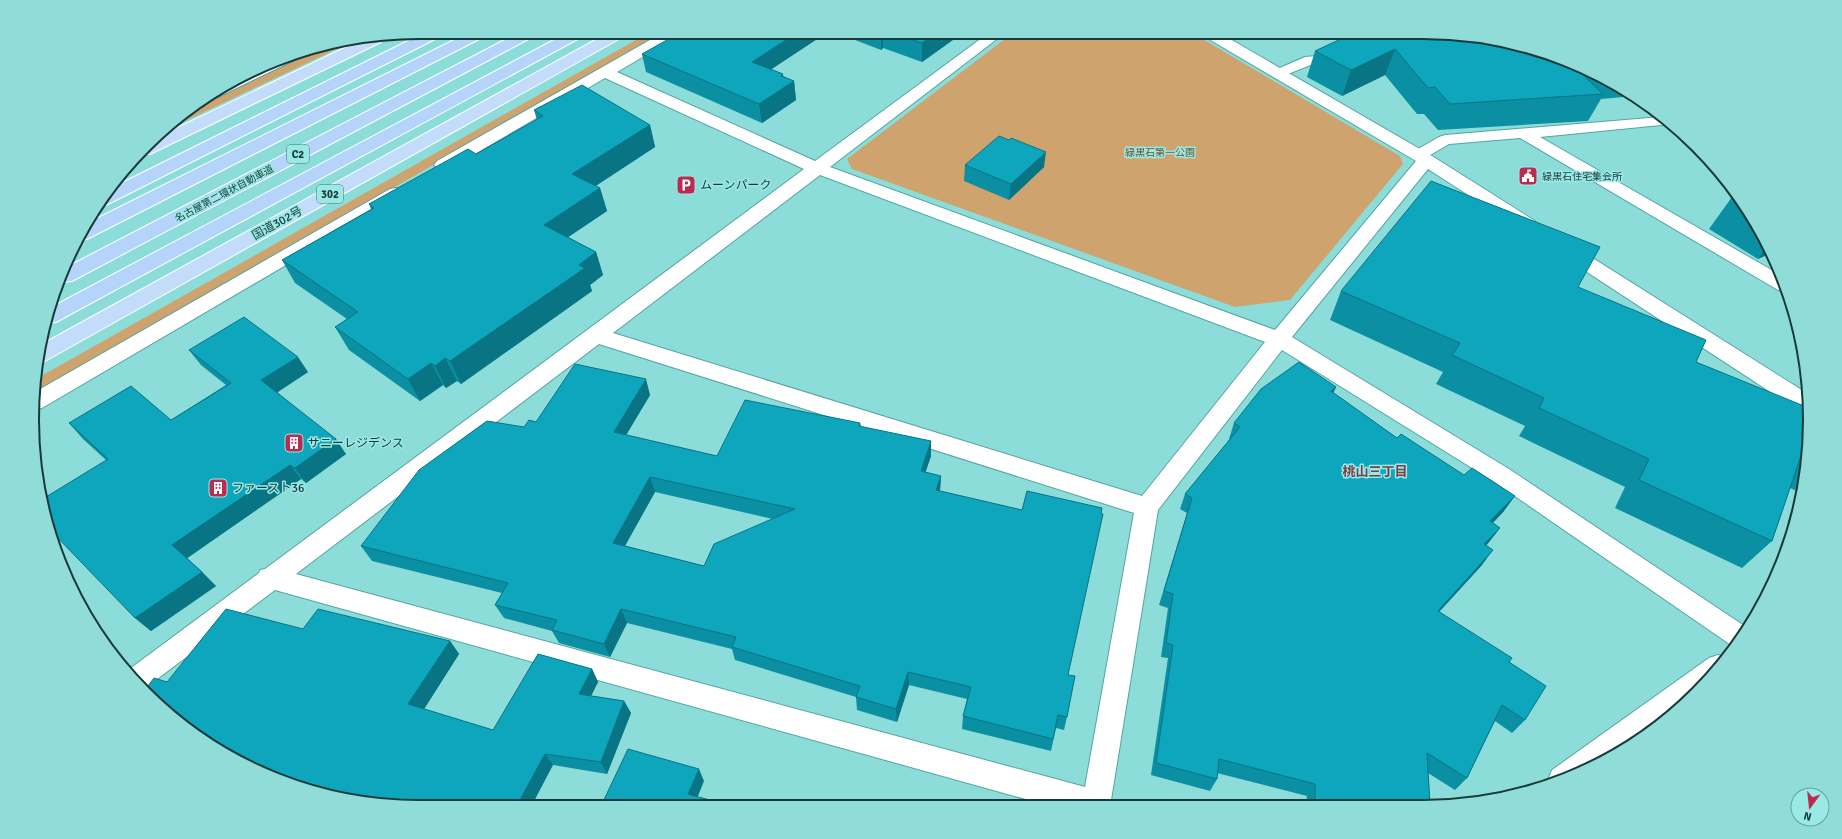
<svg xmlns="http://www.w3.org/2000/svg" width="1842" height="839" viewBox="0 0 1842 839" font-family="Signika,'Noto Sans JP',sans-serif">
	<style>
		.green { fill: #cfa36d }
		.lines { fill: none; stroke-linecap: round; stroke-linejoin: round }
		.service-casing { stroke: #54a5a1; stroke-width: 2 }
		.minor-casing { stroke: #54a5a1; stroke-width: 2 }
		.tertiary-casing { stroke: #54a5a1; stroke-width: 2 }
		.trunk-casing { stroke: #fff; stroke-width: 2 }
		.motorway-casing { stroke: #fff; stroke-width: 2 }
		.service { fill: #fff; fill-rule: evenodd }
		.minor { fill: #fff; fill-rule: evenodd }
		.tertiary { fill: #fff; fill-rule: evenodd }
		.trunk { fill: #c3dcfa; fill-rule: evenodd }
		.motorway { fill: #b4d4f9; fill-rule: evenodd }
		.wall { fill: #0b8fa3; fill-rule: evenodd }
		.shaded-wall { fill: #097484 }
		.building { fill: #0da6bd; stroke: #097484; fill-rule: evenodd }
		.labels { text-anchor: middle; stroke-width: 3; stroke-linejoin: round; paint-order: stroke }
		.far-park-label { font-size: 10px; fill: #6f5028; stroke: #99eae6 }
		.far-poi-label { font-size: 10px; fill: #183a39; stroke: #99eae6; text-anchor: start }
		.far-street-label { font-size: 10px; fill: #183a39; stroke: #99eae6 }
		.shield { fill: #99eae6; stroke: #3f6f6d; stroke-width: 1 }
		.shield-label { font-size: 11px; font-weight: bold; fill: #183a39 }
		.poi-label { font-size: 12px; fill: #183a39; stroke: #99eae6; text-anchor: start }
		.street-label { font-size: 12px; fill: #183a39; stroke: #99eae6 }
		.neighbourhood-label { font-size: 13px; font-weight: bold; fill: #833b46; stroke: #99eae6 }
		.rim { fill: none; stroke: #183a39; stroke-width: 2 }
	</style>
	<rect width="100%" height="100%" fill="#8cddd9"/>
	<path class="green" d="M650 32H664L35 394 36 379Z
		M1014 32H1191L1400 156 1403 164 1290 300 1235 307 852 169 847 159Z
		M347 44 160 133 197 104 314 49Z"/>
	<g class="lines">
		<g class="service-casing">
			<path id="service" d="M1341 54 1346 55 1348 58 1346 61 1313 64 1278 78 1273 77 1271 74 1273 71 1305 57Z
				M1661 117 1671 124 1540 137 1782 276 1787 292 1778 290 1520 138 1449 144 1425 158 1419 160 1413 158 1411 155 1413 152 1439 137 1445 135Z"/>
		</g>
		<g class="minor-casing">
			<path id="minor" d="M664 32H682L680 35 617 72 815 161 990 32H1006L830 167 1275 330 1416 161 1202 35 1200 32H1218L1432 156 1535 221 1537 225 1535 229 1528 231 1521 229 1428 169 1292 337 1509 469 1746 627 1735 647 1731 645 1493 481 1282 350 1158 510 1111 800 1113 805H1047L275 590 144 689 127 671 259 573 260 570 265 569 804 169 605 78 449 169 443 170 437 169 434 165 437 161ZM820 175 1265 342 1142 496 613 333ZM599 344 1134 513 1085 787 296 574Z
				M309 50 307 54 220 96 214 98 208 96C233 79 280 55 309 50Z
				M396 188 402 189 405 193 402 197 42 408 33 410 35 392 390 189Z
				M1565 243 1572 245 1808 394 1809 414 1801 412 1558 253 1556 249 1558 245Z"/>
		</g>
		<g class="tertiary-casing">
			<path id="tertiary" d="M1718 655 1727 658 1655 729 1571 777 1549 783 1548 780 1552 770 1709 658Z"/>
		</g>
		<g class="trunk-casing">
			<path id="trunk" d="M610 32H628L626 35 45 361 38 363 39 346Z
				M383 38 381 42 150 154H140L154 139 357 42Z"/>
		</g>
		<g class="motorway-casing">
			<path id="motorway" d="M426 32H445L443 35 106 205 97 206 108 190Z
				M470 32H489L487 35 87 239 78 240 84 225Z
				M520 32H538L536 35 72 281 63 282 69 266Z
				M569 32H587L585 35 56 322 47 323 54 306Z"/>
		</g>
		<use href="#service" class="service"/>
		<use href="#minor" class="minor"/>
		<use href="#tertiary" class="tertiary"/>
		<use href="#trunk" class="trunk"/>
		<use href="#motorway" class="motorway"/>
	</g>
	<path class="wall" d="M837 32H964L922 62 883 48 881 50 837 33Z
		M1342 32H1423L1571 61 1635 96 1601 99 1588 121 1438 130 1424 114H1417L1385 75 1342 96 1307 77 1315 51 1347 38Z
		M642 54 771 70 783 74V76L794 81 796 100 762 123 646 72Z
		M534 110 650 125 655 147 595 186 600 188 607 211 568 237 596 252 603 275 590 285 592 291 461 384 457 381 446 388 443 385 420 401 349 350 335 327 347 319 295 283 282 260 371 209 369 204 476 154 537 120Z
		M965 165 1044 167 1009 200 964 181Z
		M1732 197 1745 204 1771 253 1758 259 1709 229Z
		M1578 287 1696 362 1810 419 1803 494 1790 488 1772 541 1742 568 1615 508 1625 487 1519 436 1525 426 1436 384 1443 372 1330 320 1341 291Z
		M189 350 308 372 277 392 346 454 306 483 301 479 187 558 202 572 216 586 151 631 135 618 106 460 83 439 69 423 171 420 226 385 201 365Z
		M1336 387 1333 393 1397 438 1504 511 1493 523 1500 528 1486 546 1482 565 1439 612 1509 662 1525 720 1512 733 1495 721 1467 778 1455 790 1428 773 1430 804H1306L1307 796 1217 773V779L1210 791 1151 775 1168 658 1161 657 1168 608 1159 605 1187 513 1180 509 1185 494 1230 439H1229L1234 423Z
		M650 395 626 435 717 456 860 423 861 426 931 456 925 472 941 476 940 491 1068 675 1067 717 1064 730 1056 728 1051 751 962 729 963 716 967 699 909 685 897 722 857 710 856 697 735 660 732 649 627 623 610 657 559 643 552 631 504 618 495 605 502 593 372 561 361 546 524 427 536 422ZM655 492 773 519 704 566 625 546Z
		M303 629 450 641 459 654 424 709 493 730 592 669 598 682 591 696 624 701 631 713 607 774 553 765 419 807 344 800 271 778 167 682Z"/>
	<path class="shaded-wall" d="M798 32H828L755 80 752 62Z
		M881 32H883V48L881 50Z
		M938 32H964L922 62V43Z
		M1395 49 1385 75 1342 96 1351 70Z
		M783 74 784 87 794 81 796 100 762 123 759 104 781 76Z
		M650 125 655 147 579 197 572 174Z
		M1046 152 1044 167 1009 200 1011 184Z
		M600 188 607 211 552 248 544 225Z
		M1767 247 1771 253 1758 259Z
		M596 252 603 275 590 285 592 291 461 384 450 361Z
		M298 357 308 372 272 396 261 380Z
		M445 358 457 381 446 388 435 366Z
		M431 363 443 385 420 401 408 379Z
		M646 379 650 395 619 447 614 432Z
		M1336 387 1329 403 1331 391Z
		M336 439 346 454 306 483 295 468Z
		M931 441V456L921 486V471Z
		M290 465 301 479 186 559 172 545Z
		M941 476 940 490 936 505V490Z
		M650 477 655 492 618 558 613 543Z
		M1515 496 1504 511 1480 536 1490 521Z
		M1500 528 1489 542 1474 558 1484 544Z
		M1493 550 1482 565 1427 625 1438 611Z
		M202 572 216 586 151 631 135 618Z
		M621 609 627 623 610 657 604 644Z
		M450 641 459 654 419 717 408 704Z
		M592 669 598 682 586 706 579 694Z
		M908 672 909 685 897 722 896 709Z
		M624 701 631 713 607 774 601 762Z
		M545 754 553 765 531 807H516Z
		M699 769 704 781 694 806 688 794Z
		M320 789 326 794 318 792Z"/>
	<path class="building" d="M681 32H798L752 62 783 74 781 76 794 81 759 104 642 54Z
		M889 32H938L922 43Z
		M1420 32 1498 39 1571 61 1594 74 1583 75 1603 94 1450 104 1435 87 1428 88 1395 49 1351 70 1315 51 1343 38Z
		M582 85 650 125 572 174 600 188 544 225 596 252 579 265 585 268 450 361 445 358 435 366 431 363 408 379 335 327 358 312 282 260 374 208 369 204 468 149 476 154 543 116 534 110Z
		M999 136 1009 140 1011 138 1046 152 1011 184 965 165Z
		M1431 181 1600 247 1578 287 1706 340 1696 362 1809 408 1810 419 1806 455 1802 453 1772 541 1639 480 1649 459 1539 408 1544 398 1452 355 1460 343 1341 291Z
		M1737 195 1745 204V205L1732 197Z
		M244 317 298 357 261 380 336 439 295 468 290 465 172 545 202 572 135 618 55 535 41 500 108 459 69 423 131 386 171 420 231 383 189 350Z
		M1299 362 1336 387 1331 391 1397 438 1401 434 1464 475 1472 468 1515 496 1490 521 1500 528 1484 544 1493 550 1438 611 1512 658 1509 662 1546 686 1525 720 1502 705 1467 778 1427 753 1430 804H1315V784L1219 759 1217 779 1156 763 1173 645 1166 643 1173 594 1164 591 1192 498 1185 494 1240 427 1234 423 1261 389Z
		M575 364 646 379 614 432 717 456 745 400 860 423 859 426 931 441 921 471 941 476 936 490 1022 510 1027 491 1102 508 1101 513 1103 514 1068 675 1075 676 1067 717 1058 715 1053 739 963 716 971 687 908 672 896 709 856 697 860 686 732 647 736 637 621 609 604 644 552 630 557 620 495 605 508 583 361 546 419 470 487 421 524 427 529 420 536 422ZM650 477 795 509 714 544 704 566 613 543Z
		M226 609 303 629 318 609 450 641 408 704 493 730 538 654 592 669 579 694 624 701 601 762 545 754 516 807H419L376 803 372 802 358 801 320 789 318 792 271 778 164 711 145 690 154 678 167 682Z
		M628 749 699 769 688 794 731 806H601Z"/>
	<defs>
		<g id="civic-square" transform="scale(1)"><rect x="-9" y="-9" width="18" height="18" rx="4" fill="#bc2b4f" stroke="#99eae6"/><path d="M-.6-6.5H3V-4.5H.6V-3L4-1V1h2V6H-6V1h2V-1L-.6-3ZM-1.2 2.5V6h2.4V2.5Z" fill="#fff"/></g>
		<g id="parking-square" transform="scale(1)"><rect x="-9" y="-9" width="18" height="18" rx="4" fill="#bc2b4f" stroke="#99eae6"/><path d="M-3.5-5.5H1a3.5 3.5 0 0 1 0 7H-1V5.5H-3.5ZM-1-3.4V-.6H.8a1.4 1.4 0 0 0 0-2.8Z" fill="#fff"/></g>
		<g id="building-square" transform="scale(1)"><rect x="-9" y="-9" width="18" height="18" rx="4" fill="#bc2b4f" stroke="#99eae6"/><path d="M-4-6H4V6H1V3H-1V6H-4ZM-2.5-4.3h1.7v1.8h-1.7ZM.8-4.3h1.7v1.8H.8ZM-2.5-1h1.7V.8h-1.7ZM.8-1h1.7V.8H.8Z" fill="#fff"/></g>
	</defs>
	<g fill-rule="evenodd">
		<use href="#civic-square" x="1528" y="176"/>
		<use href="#parking-square" x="686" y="185"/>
		<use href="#building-square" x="294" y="443"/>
		<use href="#building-square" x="218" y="488"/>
	</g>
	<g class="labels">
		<g class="far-park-label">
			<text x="1160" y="156">緑黒石第一公園</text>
		</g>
		<g class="far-poi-label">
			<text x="1542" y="180">緑黒石住宅集会所</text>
		</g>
		<g class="far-street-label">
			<text transform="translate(224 193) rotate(-28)" y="4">名古屋第二環状自動車道</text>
		</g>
		<g class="shield">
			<rect x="287" y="145" width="22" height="18" rx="3"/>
			<rect x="317" y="185" width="26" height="18" rx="3"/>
		</g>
		<g class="shield-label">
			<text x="298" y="158">C2</text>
			<text x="330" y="198">302</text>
		</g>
		<g class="poi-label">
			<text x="700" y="189">ムーンパーク</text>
			<text x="308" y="447">サニーレジデンス</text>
			<text x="232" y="492">ファースト36</text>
		</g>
		<g class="street-label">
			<text transform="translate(277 223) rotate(-29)" y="4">国道302号</text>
		</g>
		<g class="neighbourhood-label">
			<text x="1375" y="476">桃山三丁目</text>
		</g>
	</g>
	<path d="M0 0H1842V839H0ZM419 39H1423A380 380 0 0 1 1803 419V420A380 380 0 0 1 1423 800H419A380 380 0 0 1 39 420V419A380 380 0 0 1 419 39Z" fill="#8fdcd8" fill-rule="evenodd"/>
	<path class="rim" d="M419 39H1423A380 380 0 0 1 1803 419V420A380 380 0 0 1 1423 800H419A380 380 0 0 1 39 420V419A380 380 0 0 1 419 39Z"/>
	<g transform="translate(1810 807) rotate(195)"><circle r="19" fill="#99eae6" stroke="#65a4a1"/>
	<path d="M0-3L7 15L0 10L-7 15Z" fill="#bc2b4f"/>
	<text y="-6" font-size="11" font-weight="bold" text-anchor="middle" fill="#183a39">N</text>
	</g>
</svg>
